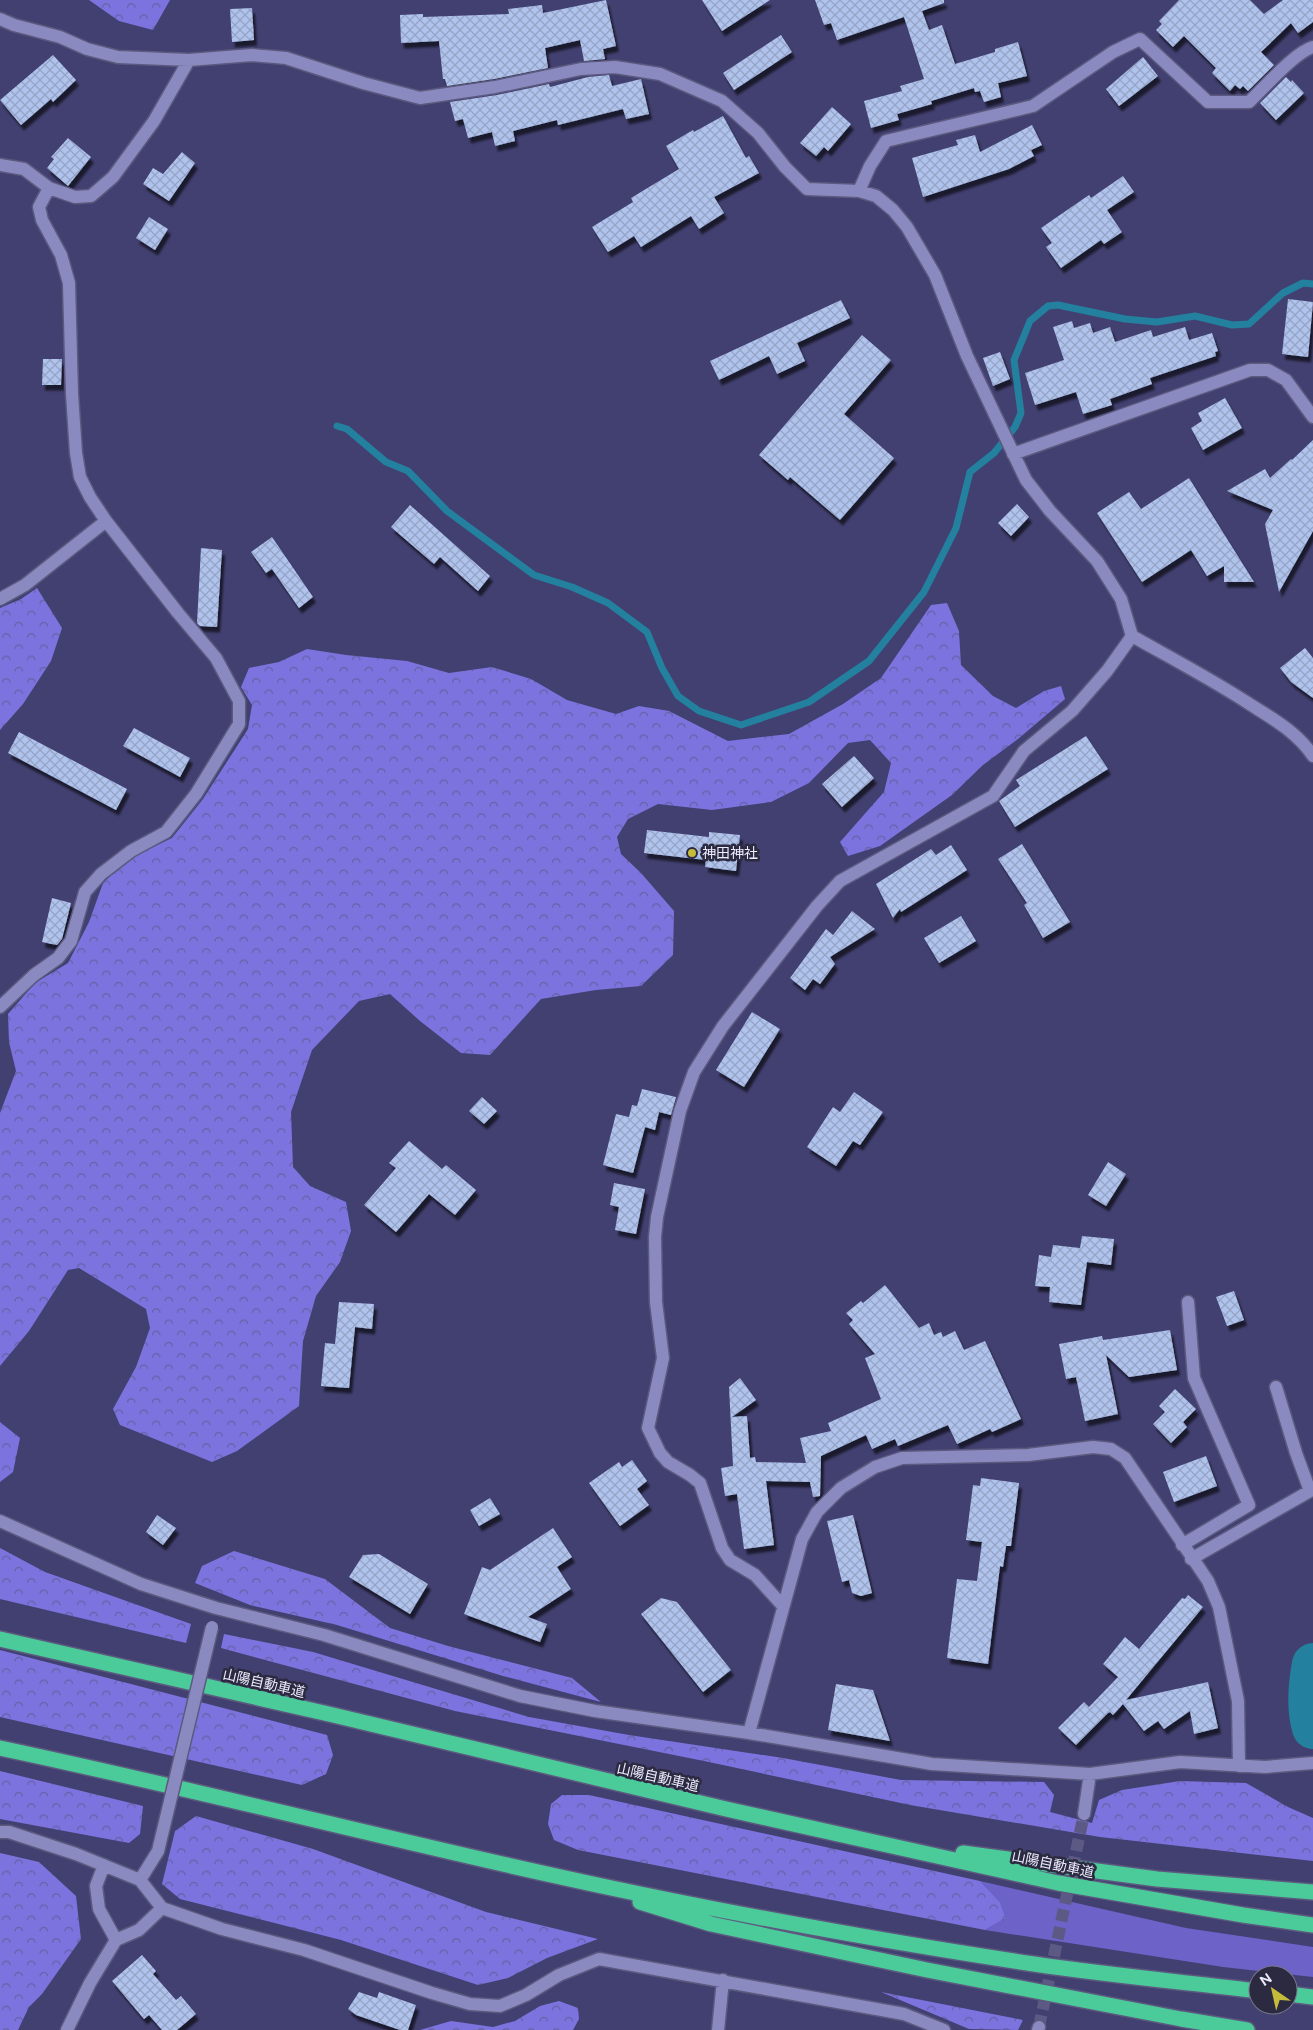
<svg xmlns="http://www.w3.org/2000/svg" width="1313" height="2030" viewBox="0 0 1313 2030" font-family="Figtree,'Noto Sans JP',sans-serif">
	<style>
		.grass { fill: #6c62c8 }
		.forest { fill: url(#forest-crowns) }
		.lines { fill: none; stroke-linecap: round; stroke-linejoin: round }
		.stream { stroke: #23809e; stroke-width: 7 }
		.river { stroke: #23809e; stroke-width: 42 }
		.building { fill: url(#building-cross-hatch); filter: url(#shadow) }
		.minor-tunnel { stroke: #5c5a85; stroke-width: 12; stroke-dasharray: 12 6; stroke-linecap: butt }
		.minor-casing { stroke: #5c597f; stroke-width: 15 }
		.highway-casing { stroke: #5c597f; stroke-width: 18 }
		.minor { stroke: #8b8ac0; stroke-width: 12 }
		.highway { stroke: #4bca9a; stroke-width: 15 }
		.minor-bridge-casing { stroke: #5c597f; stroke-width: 15; stroke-linecap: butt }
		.minor-bridge { stroke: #8b8ac0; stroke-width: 12 }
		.poi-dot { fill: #c6bc3c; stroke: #2b2a40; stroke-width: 2 }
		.labels { text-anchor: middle; stroke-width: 5; stroke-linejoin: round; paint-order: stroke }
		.poi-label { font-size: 14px; fill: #ececfe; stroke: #2b2a40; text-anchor: start }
		.street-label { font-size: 14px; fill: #ececfe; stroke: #2b2a40 }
	</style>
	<defs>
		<pattern id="forest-crowns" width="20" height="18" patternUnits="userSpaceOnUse" patternTransform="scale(1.25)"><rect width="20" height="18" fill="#7c73de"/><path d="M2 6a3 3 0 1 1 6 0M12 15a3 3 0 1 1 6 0" fill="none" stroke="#6761a4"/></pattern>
		<pattern id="building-cross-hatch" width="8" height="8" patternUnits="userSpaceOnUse" patternTransform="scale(1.25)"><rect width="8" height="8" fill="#afc3ed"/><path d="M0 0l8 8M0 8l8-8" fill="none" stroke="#95a4c5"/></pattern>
		<filter id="shadow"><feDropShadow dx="3" dy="5.5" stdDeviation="1" flood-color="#0009"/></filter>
	</defs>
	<rect width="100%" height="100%" fill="#424070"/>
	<path class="grass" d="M980 1881 1186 1928 1313 1947V1977L1223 1967 985 1930 1006 1918 1000 1902Z"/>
	<path class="forest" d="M89 0H170L153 30 119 21Z
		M37 588 62 628 51 661 23 704 0 730V608L21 599Z
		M947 603 959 631 961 665 993 696 1016 708 1044 691 1061 686 1065 699 1018 739 983 765 952 795 880 846 848 856 840 842 884 792 891 763 870 740 848 743 809 783 771 802 712 810 658 804 628 819 617 837 621 854 641 873 674 911 673 955 641 986 596 990 541 999 490 1055 461 1053 420 1021 390 994 359 1001 312 1050 291 1112 293 1167 310 1186 346 1202 351 1231 340 1262 316 1296 303 1341 299 1406 237 1451 212 1462 120 1425 113 1409 136 1367 150 1328 146 1309 79 1268 68 1270 29 1331 0 1366V1113L16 1071 9 1042 8 1014 35 983 68 963 89 922 103 883 128 859 172 838 203 799 248 729 252 705 241 687 249 668 279 662 307 649 346 655 407 661 449 673 492 667 531 679 567 700 616 714 639 706 669 711 728 741 789 734 843 704 881 678 931 605Z
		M0 1422 20 1438 13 1472 0 1482Z
		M0 1548 45 1572 191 1624 186 1643 0 1599Z
		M234 1551 325 1579 390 1628 448 1646 572 1678 601 1702 503 1676 337 1625 250 1605 195 1583 202 1566Z
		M224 1634 313 1652 529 1717 629 1735 783 1758 901 1780 1044 1782 1054 1795 1050 1812 1092 1823 1099 1800 1122 1790 1180 1781 1246 1783 1288 1807 1313 1818V1861L1100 1837 910 1805 704 1761 455 1711 221 1648Z
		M0 1650 327 1735 333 1755 326 1774 302 1785 0 1717Z
		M0 1771 143 1806 140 1834 129 1843 0 1819Z
		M562 1795H589L980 1881 1000 1902 1006 1918 985 1930 578 1850 554 1840 548 1824 551 1804Z
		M196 1816 313 1849 486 1912 598 1939 547 1958 508 1978 478 1985 341 1940 180 1899 162 1884 175 1831Z
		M0 1853 39 1862 76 1896 81 1939 42 1994 29 2007 18 2030H0Z
		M881 1992 1023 2020 1018 2030 969 2029Z
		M559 2001 578 2008 579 2019 573 2030H420L451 2021 493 2027 515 2021 540 2006Z"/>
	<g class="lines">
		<path class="stream" d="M337 426 347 429 386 462 408 471 447 511 534 575 572 587 608 603 647 632 662 668 678 696 699 711 741 725 809 702 869 661 924 592 956 528 970 472 994 453 1015 427 1021 413 1014 360 1030 321 1048 306 1058 305 1125 319 1157 322 1195 316 1232 325 1249 324 1283 293 1303 283 1313 284"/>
		<path class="river" d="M1313 1664C1309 1685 1307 1708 1313 1728"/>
	</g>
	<path class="building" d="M606 0 616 46 603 49 605 59 584 61 580 40 545 48 548 68 494 79 447 86 445 79H443L439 41 401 43 400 15 423 14V17L509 14 508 9 542 5 543 13Z
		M702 0H770L722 31Z
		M815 0H944V3L922 11 929 30 942 25 955 64 995 52V49L1018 42 1027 76 998 83 1001 97 984 102 980 91 975 92 974 88 931 101 932 104 897 114 899 120 871 128 864 101 902 91 900 86 924 79 904 17 837 40 831 23 824 25Z
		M1179 0H1250L1264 14 1283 0H1313V22L1298 33 1291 23 1261 52 1274 65 1248 91 1243 86 1240 89 1235 85 1230 91 1212 73 1216 68 1184 36 1173 47 1156 30 1162 24 1159 21Z
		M252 8 254 40 232 42 230 9Z
		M781 35 792 52 734 90 723 73Z
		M53 55 76 80 53 102 51 99 21 125 0 100Z
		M1143 57 1158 76 1119 106 1106 89Z
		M609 75 612 86 641 79 649 114 626 119 623 109 558 125 557 120 513 131 515 141 495 146 492 132 468 138 463 119 455 121 450 102 497 95 549 84 550 87 588 77Z
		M1286 77 1291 82 1292 80 1304 93 1276 120 1260 103Z
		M832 107 851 124 828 151 824 147 816 156 800 143Z
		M723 116 746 158 749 156 759 173 714 197 724 213 699 229 691 216 641 247 634 236 608 252 592 227 633 202 631 198 679 169 666 146 693 130 694 132Z
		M1032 125 1042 145 1031 150 1034 156 1009 169 923 197 912 158 958 145 956 140 975 135 980 152Z
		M68 138 91 157 68 186 47 168 54 159 51 157Z
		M182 152 195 163 169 201 143 184 153 168 163 174Z
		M1123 176 1134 192 1107 210 1122 232 1104 244 1101 240 1061 268 1046 247 1052 243 1041 228 1089 195 1091 198Z
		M149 217 168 229 155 250 136 238Z
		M1288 299 1313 302 1308 357 1282 354Z
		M841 300 850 318 797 343 805 361 777 374 769 356 719 380 710 361Z
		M1072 321 1074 328 1090 323 1093 333 1110 327 1115 342 1151 330 1153 337 1185 327 1189 340 1212 333 1218 351 1215 352 1216 356 1150 378 1152 384 1110 399 1112 405 1083 414 1076 392 1035 405 1025 373 1064 360 1053 327Z
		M862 335 891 360 844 414 894 458 840 520 790 477 788 480 759 455Z
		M1000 352 1010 379 993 386 983 358Z
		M43 359H62L61 385H42Z
		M1225 398 1242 428 1203 450 1191 428 1202 421 1198 413Z
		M1313 440V531L1279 592 1265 524 1273 510 1227 491 1265 469 1270 478 1291 459 1292 460Z
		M1189 478 1254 582H1224V566L1207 576 1191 550 1142 582 1097 513 1129 492 1141 509Z
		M1017 504 1029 517 1011 536 998 523Z
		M410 505 490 576 478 591 440 557 434 564 391 527Z
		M272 537 313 597 299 608 272 569 266 573 251 552Z
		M201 548 222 550 217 627 200 626 197 623Z
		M1305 648 1313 658V698L1291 682 1280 668Z
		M134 728 190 758 180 777 123 746Z
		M19 732 127 789 116 810 8 753Z
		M1086 736 1108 769 1015 827 999 801 1020 786 1016 780Z
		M854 756 874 778 842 807 822 784Z
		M647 830 709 837V832L740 835 736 871 705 867 706 860 644 853Z
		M1022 844 1070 922 1043 938 1024 905 1027 903 998 859Z
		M951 845 967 870 901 912 900 909 893 918 876 884 931 849 936 855Z
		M52 898 71 903 62 939 57 945 42 942Z
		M852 911 875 929 830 957 835 964 820 984 813 979 805 990 790 978 826 929 833 935Z
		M961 916 976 941 939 963 924 938Z
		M752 1012 780 1029 744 1087 716 1070Z
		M642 1089 676 1097 671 1115 659 1112 655 1130 645 1127 633 1173 603 1165 616 1114 629 1117 632 1105 637 1106Z
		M854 1092 883 1112 860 1145 853 1141 836 1166 807 1147 833 1107 840 1112Z
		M482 1097 497 1111 484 1124 469 1111Z
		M409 1141 442 1169 446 1165 476 1190 455 1215 429 1194 396 1232 364 1205 396 1168 389 1163Z
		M1108 1162 1126 1174 1106 1206 1088 1195Z
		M614 1183 645 1189 636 1234 615 1230 619 1207 610 1205Z
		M1082 1236 1114 1239 1111 1265 1087 1262 1081 1305 1049 1302 1050 1287 1035 1286 1039 1255 1051 1257 1053 1245 1080 1248Z
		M885 1285 919 1328 929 1323 934 1335 941 1332 943 1337 955 1331 964 1350 985 1341 1021 1419 992 1432 990 1429 957 1444 948 1425 898 1446 895 1439 872 1449 866 1435 821 1456 820 1496 813 1497 810 1482 766 1481 774 1545 744 1549 737 1494 725 1496 721 1468 733 1466 729 1387 740 1378 756 1400 732 1417 747 1416 750 1458 755 1457 756 1462 806 1463 800 1438 831 1431 828 1423 881 1399 865 1358 875 1354 849 1324 853 1320 846 1313 861 1301 863 1303Z
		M1234 1291 1244 1320 1227 1326 1216 1297Z
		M339 1302 374 1304 372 1329 355 1327 349 1388 321 1386 325 1343 335 1344Z
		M1170 1330 1177 1370 1129 1377 1106 1355 1118 1414 1085 1421 1076 1377 1066 1379 1059 1344 1102 1336 1103 1340Z
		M1175 1389 1196 1409 1183 1422 1187 1427 1171 1443 1153 1424 1165 1412 1159 1406Z
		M1206 1456 1217 1486 1174 1502 1163 1472Z
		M632 1460 647 1481 637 1489 649 1505 620 1526 589 1483 619 1462 622 1467Z
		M981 1478 1019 1483 1011 1546H1006L1003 1567 1000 1566 988 1664 947 1658 957 1579 977 1581 982 1542 966 1540 973 1485 980 1486Z
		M490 1498 500 1514 479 1526 470 1510Z
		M157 1515 176 1528 163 1545 146 1532Z
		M853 1515 872 1593 861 1596 852 1593 849 1580 842 1582 827 1521Z
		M553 1528 572 1557 557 1567 571 1589 528 1617 547 1624 540 1642 464 1614 482 1567 490 1570Z
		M379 1554 428 1584 410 1614 349 1577 363 1555Z
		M1188 1595 1203 1607 1126 1700 1208 1682 1218 1728 1194 1734 1190 1711 1164 1729 1158 1721 1144 1731 1123 1704 1113 1715 1110 1712 1108 1713 1076 1745 1058 1728 1084 1702 1089 1707 1118 1677 1103 1664 1125 1637 1139 1649 1182 1598 1185 1599Z
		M661 1598 677 1602 731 1670 703 1692 641 1614Z
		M836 1684 873 1690 890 1741 828 1730Z
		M142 1955 156 1971 153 1974 176 2000 181 1996 196 2014 177 2030H162L149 2015 144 2019 112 1981Z
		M359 1992 377 1998 379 1992 416 2005 408 2030H400L356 2015 348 2009Z"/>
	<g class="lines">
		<path class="minor-tunnel" d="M1039 2027 1084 1814"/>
		<g class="minor-casing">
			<path id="minor" d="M0 19 14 25 60 37 87 49 118 57 189 60 252 55 286 58 363 83 420 98 495 87 581 69 615 67 660 74 722 101 758 133 785 167 807 189 859 191 876 196 893 210 907 227 935 275 967 356 1026 480 1050 511 1097 561 1121 599 1132 636C1171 658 1211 679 1248 703 1273 719 1297 732 1313 756
				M0 165 24 169 49 188 75 197 91 196 113 177 154 121 189 60
				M859 191 870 166 886 141 1033 106 1113 52 1140 39 1208 102H1249C1264 88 1295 52 1313 47
				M1013 454 1250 370H1268L1286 380 1313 417
				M0 599 25 585 106 521
				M0 1007 34 975 58 958 71 941 85 892 101 874 131 851 166 832 196 794 239 724V701L216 658 178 613 106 521 90 497 80 477 76 453 72 394 69 283 61 255 42 220 39 207 49 188
				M0 1521 141 1584 216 1608 324 1635 520 1696 595 1711 749 1733 932 1764 1090 1774 1180 1762 1265 1767 1313 1763
				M1182 1545 1249 1505 1194 1378 1188 1302
				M1191 1559 1310 1491 1296 1453 1276 1387
				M783 1606 755 1575 730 1560 722 1548 700 1483 690 1475 668 1462 660 1453 648 1428 663 1358 656 1302 655 1237 657 1217 680 1111 694 1072 723 1026 817 906 840 881 993 796 1024 751 1072 711 1107 671 1132 636
				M749 1733 802 1539 817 1512 841 1488 875 1467 902 1458 1028 1455 1093 1447 1111 1449 1125 1458 1208 1581 1219 1607 1238 1701 1239 1766
				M1084 1814 1090 1774
				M0 1832H9L76 1854 140 1880 162 1908 139 1930 116 1940 99 1909 96 1886 104 1865
				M140 1880 158 1851
				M162 1908 222 1929 304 1950 432 1993 470 2004 500 2006 526 1995 559 1975 599 1959 904 2014 944 2030
				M67 2030 90 1983 116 1940
				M718 2030 723 1980
				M1038 2030 1039 2027"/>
		</g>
		<g class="highway-casing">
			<path id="highway" d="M0 1639 333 1715 726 1809 1058 1883 1243 1915 1313 1925
				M0 1748C237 1798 472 1862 710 1908 818 1929 926 1948 1034 1964 1108 1975 1183 1982 1258 1991
				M963 1853 1157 1879 1313 1892
				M640 1902 711 1924 927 1970 1181 2019 1247 2030
				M1288 1994 1313 1997"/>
		</g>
		<use href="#minor" class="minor"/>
		<use href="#highway" class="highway"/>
		<g class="minor-bridge-casing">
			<path id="minor-bridge" d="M158 1851 212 1627"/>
		</g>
		<use href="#minor-bridge" class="minor-bridge"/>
	</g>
	<circle class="poi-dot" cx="692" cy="853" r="5"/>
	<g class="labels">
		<g class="poi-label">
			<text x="702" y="858">神田神社</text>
		</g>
		<g class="street-label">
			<text transform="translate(264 1683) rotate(13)" y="5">山陽自動車道</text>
			<text transform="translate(658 1777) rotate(13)" y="5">山陽自動車道</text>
			<text transform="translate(1053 1864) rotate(12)" y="5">山陽自動車道</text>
		</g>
	</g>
	<g transform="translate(1273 1990) rotate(326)"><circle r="24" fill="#2b2a40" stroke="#78788c"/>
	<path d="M0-4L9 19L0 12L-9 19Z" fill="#c6bc3c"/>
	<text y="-8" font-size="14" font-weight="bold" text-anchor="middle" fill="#ececfe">N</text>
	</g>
</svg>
